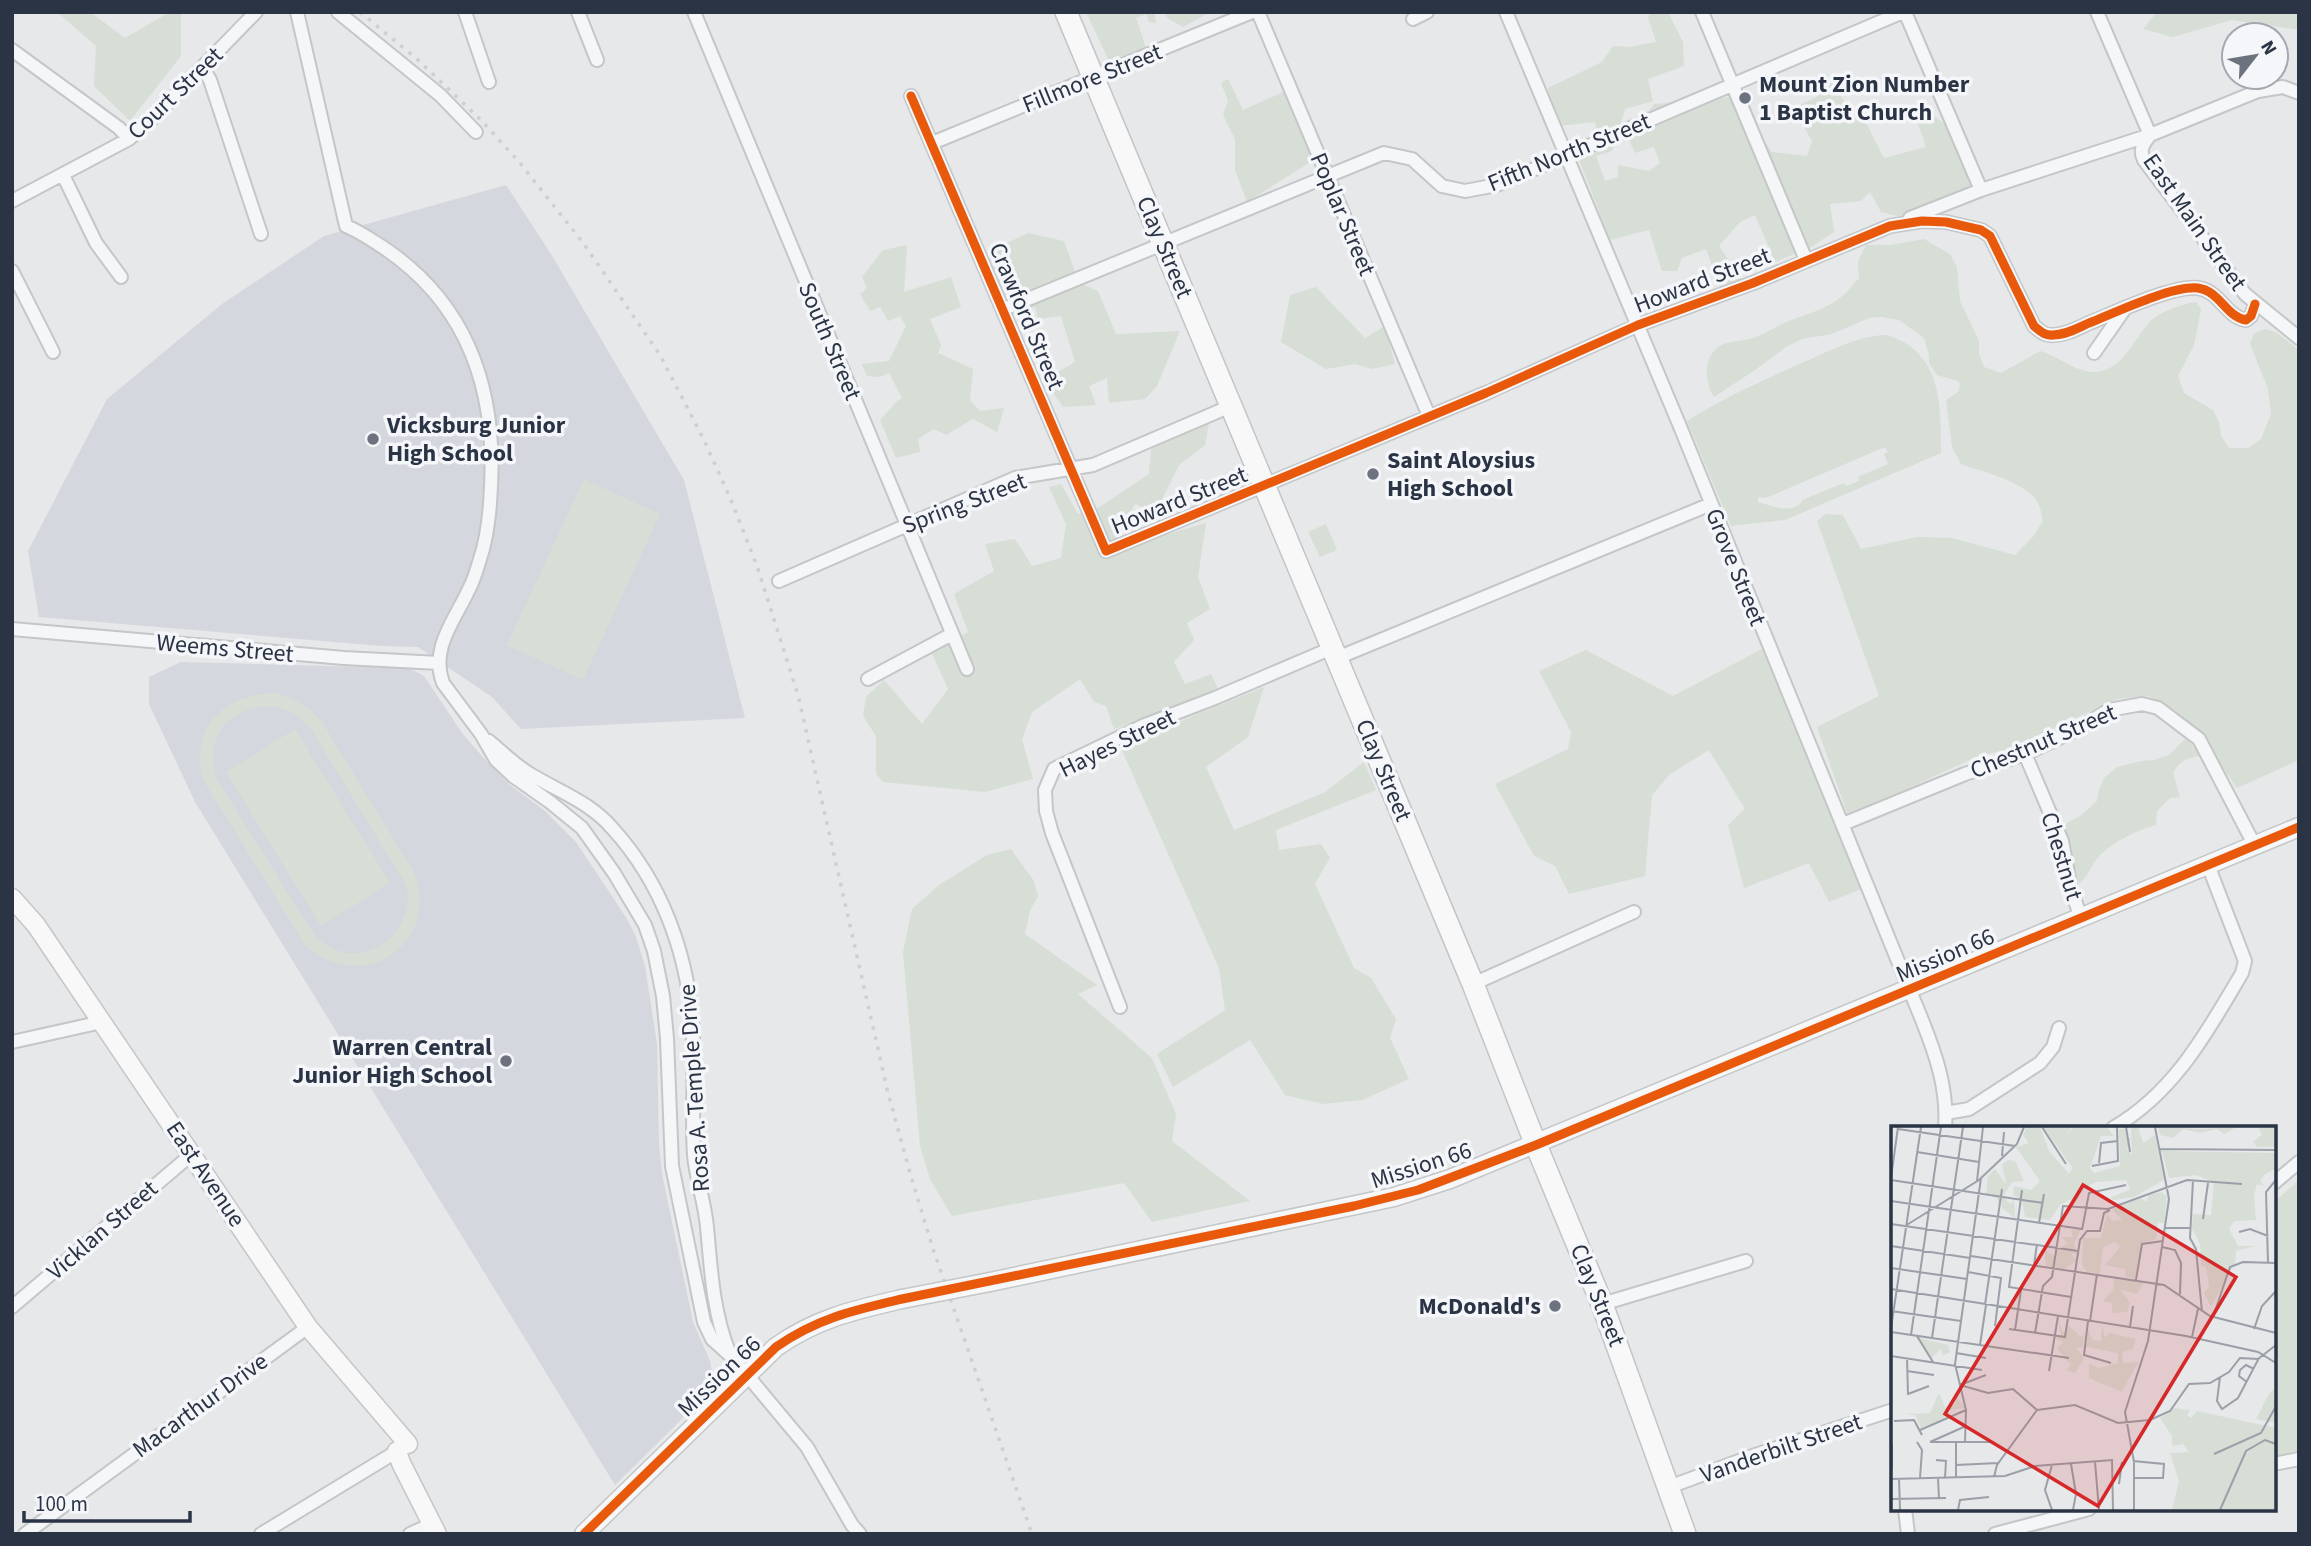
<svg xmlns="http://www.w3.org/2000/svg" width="2311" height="1546" viewBox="0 0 2311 1546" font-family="'Source Sans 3',sans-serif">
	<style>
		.built { fill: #d4d7dd }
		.green { fill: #d6ded6; fill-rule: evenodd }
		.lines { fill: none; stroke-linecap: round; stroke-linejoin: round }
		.street-casing { stroke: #c4c6c8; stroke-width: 16 }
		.secondary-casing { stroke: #c4c6c8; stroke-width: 21 }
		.primary-casing { stroke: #c2c5c8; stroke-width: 24 }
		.street { stroke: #f5f6f7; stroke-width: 12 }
		.secondary { stroke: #f8f8f8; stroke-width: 18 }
		.primary { stroke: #f8f8f8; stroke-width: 21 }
		.rail { stroke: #cecfd2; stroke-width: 3.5; stroke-dasharray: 3.5 7; stroke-linecap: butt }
		.secondary-bridge-casing { stroke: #c4c6c8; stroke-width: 21; stroke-linecap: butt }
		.secondary-bridge { stroke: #f8f8f8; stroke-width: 18 }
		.cycleway-casing { stroke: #f4f6f9; stroke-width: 13 }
		.cycleway { stroke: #e8590c; stroke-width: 9 }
		.poi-dot { fill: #6c737f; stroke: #f4f6f9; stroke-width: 2.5 }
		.labels { text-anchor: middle; stroke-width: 7; stroke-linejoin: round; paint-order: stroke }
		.street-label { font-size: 24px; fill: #2b3445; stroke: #f4f6f9 }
		.poi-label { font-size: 24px; font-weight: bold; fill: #2b3445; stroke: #f4f6f9; text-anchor: start }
		.inset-road { fill: none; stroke: #9ba0a8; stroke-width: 2 }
		.view { fill: #d62828; fill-opacity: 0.15; stroke: #d62828; stroke-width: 3.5 }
		.inset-edge { fill: none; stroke: #2b3445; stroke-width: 3.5 }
	</style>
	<rect width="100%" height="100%" fill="#e6e8ea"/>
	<path class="built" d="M506 185 551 254 684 480 745 718 521 729 492 697 418 647 382 646 39 617 28 551 107 399 222 304 324 236Z
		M181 662 407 668 419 673 424 676 462 733 482 756 510 785 545 811 576 842 627 919 636 937 645 966 657 1044 659 1143 662 1174 693 1322 710 1361 712 1374 708 1386 680 1421 615 1485 195 802 149 704V677Z"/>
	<path class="green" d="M57 12H90L125 38 170 12H181V56L130 121 94 86 96 46Z
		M1086 12H1157L1155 14 1156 23 1149 22 1146 14 1136 18 1146 48 1109 61Z
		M1164 12H1210L1183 27 1167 18Z
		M1652 12H1668L1683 42 1684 66 1648 79 1653 101 1625 109 1618 132 1598 136 1595 122 1557 126 1549 109 1548 88 1602 62 1613 46 1629 47 1656 42 1648 17Z
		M2157 12H2299V30L2232 20 2173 37 2143 29Z
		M1826 73 1854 117 1866 123 1884 158 1926 147 1917 121 1929 112 1952 130 1976 187 1902 217 1881 212 1870 192 1861 201 1830 204 1834 232 1811 247 1775 262 1755 215 1740 222 1719 246 1742 280 1720 288 1706 249 1682 258 1677 271H1662L1649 230 1610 240 1578 157 1615 141 1612 151 1596 156 1605 181 1618 177V165L1649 171 1660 163 1654 147 1635 153 1629 140 1654 104 1731 97 1772 152 1807 156 1812 141 1793 108 1817 97 1811 79Z
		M1228 79 1243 110 1288 90 1317 158 1247 202 1235 170V139L1223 115 1228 101 1221 83Z
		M1028 233 1064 241 1079 283 1098 291 1116 334 1180 331 1157 386 1145 399 1109 403 1107 378 1089 386 1096 405 1063 407 1044 380 1075 362 1061 316 1038 319 1035 307 1009 313 988 252Z
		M1924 239 1950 254 1957 267 1960 301 1979 341V354L1984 367 2001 373 2040 351C2058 356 2077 373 2096 372 2120 371 2134 341 2147 325 2155 313 2182 304 2196 302L2201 309 2194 345 2178 376 2184 393 2213 410 2219 422 2221 436 2229 448H2248L2261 439 2271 414 2268 389 2250 344 2254 333 2265 329 2276 332 2299 350V760L2237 788 2198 732 2175 710 2148 696 2117 699 2008 749 1976 757 1848 816 1817 727 1879 696 1817 521 1826 514 1843 515 1861 549 1917 537 1952 538 2015 555 2032 538 2043 521C2041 512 2040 503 2033 496 2016 479 1983 472 1961 464L1952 447 1946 400 1958 392 1960 385 1958 381 1937 375 1929 363V355L1924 338 1899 320 1881 317 1869 318 1832 334 1802 339 1786 347 1755 370 1714 397C1705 383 1703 359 1717 348 1726 340 1741 342 1753 338 1763 335 1772 329 1782 324 1817 309 1833 311 1859 278L1858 261 1866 245H1891Z
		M907 245 904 292 951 277 961 307 930 319 941 345 938 353 973 369 970 400 980 411 1004 408 997 432 973 419 946 435 934 429 918 439 920 452 896 458 880 420 897 401 902 398 889 373 880 377 867 376 862 364 889 361 906 326 900 316 888 321 880 307 870 311 860 294 867 288 862 277 883 250Z
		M1316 287 1365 338 1385 326 1395 364 1372 369 1355 364 1326 369 1281 342 1290 295Z
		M1886 335C1942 351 1941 404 1941 453L1785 520 1731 526 1687 421C1725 397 1763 380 1804 362 1830 351 1857 336 1886 335ZM1885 447 1888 452 1884 454 1888 464 1858 477 1859 481 1846 486 1844 483 1802 500 1801 503C1789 514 1772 506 1758 502V497L1766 498Z
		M1210 417 1205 445 1179 465 1156 512 1135 504 1126 519 1120 517 1113 528 1133 544 1206 523 1198 577 1210 609 1187 623 1194 640 1174 662 1185 684 1211 674 1219 691 1114 729 1106 706 1094 702 1080 679 1032 712 1022 739 1033 779 985 792 883 782 876 774V736L863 716 866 697 884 680 922 724 948 689 931 651 968 632 954 594 994 571 985 544 1015 539 1032 566 1061 558 1066 524 1049 487 1061 484 1078 514 1095 510 1149 474 1151 449Z
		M584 479 660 514 583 680 507 645Z
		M1326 524 1337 550 1320 557 1308 532Z
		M1762 649 1864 888 1829 902 1809 863 1744 888 1728 825 1745 809 1709 750 1670 774 1652 795 1645 876 1569 894 1555 866 1534 856 1495 784 1568 749 1571 732 1539 671 1586 650 1673 696Z
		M1264 687 1248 737 1206 767 1234 830 1325 792 1364 762 1376 790 1276 830 1279 850 1321 844 1330 858 1315 884 1354 968 1371 978 1396 1019 1390 1038 1409 1079 1362 1100 1323 1104 1285 1095 1250 1040 1173 1087 1157 1054 1225 1010 1219 968 1120 746Z
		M274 693C294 697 309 707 322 722L415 874C440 945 361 997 305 945L203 780C190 727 223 695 274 693ZM276 706 295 714 311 729 406 885C415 919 385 957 348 953 336 952 324 944 315 936L216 778C203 733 232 705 276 706Z
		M295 729 390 883 321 926 226 772Z
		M2186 738 2202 756C2187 758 2180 760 2173 773L2180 797 2170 798 2157 811 2156 825C2137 830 2115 841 2100 855 2092 863 2090 874 2080 883L2074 875 2062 826 2080 816 2097 801 2099 789 2105 777 2117 767 2142 761 2154 760 2169 755Z
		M1011 849 1034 881 1038 896 1030 911 1025 934 1097 985 1078 994 1152 1058 1176 1114 1172 1141 1250 1201 1152 1222 1124 1183 952 1216 930 1179 920 1146 903 952 912 909 939 885 987 855Z
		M2299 1180V1451L2274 1457V1202Z"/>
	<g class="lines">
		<g class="street-casing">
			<path id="street" d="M297 12 346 226C361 232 373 241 387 250 468 306 496 390 491 486 490 511 488 536 480 559 477 569 474 580 469 589 455 620 430 648 443 683L481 734 496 760 513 776 550 802 582 828 614 873 645 925 654 951 663 996 667 1038 672 1166 704 1322 712 1339 732 1357 807 1447 852 1525 860 1534
				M338 12 440 95 476 132
				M465 12 489 82
				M578 12 597 60
				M694 12 967 669
				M1258 12 1429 416
				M1506 12 1679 424 1922 1020C1936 1055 1948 1090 1945 1128
				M1702 12 1806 260
				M1905 12 1981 190
				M2097 12 2150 135C2143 144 2139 150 2144 160L2245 294 2299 338
				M1413 19 1427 12
				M12 50 119 128 129 139
				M203 68 210 80 261 234
				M911 96 1106 551 1486 393 1638 325 1753 283 1890 226 1922 221 1946 222 1981 230 1990 236 2034 326C2040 331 2045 336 2053 335 2066 335 2078 328 2089 323 2114 313 2173 285 2198 288 2220 291 2226 317 2246 320L2251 316 2255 304
				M932 143 1252 12
				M63 175 96 243 121 277
				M12 201 129 139 151 120 256 12
				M1910 218 1981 190 2150 135 2258 91 2283 87 2299 93
				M12 271 53 352
				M1004 309 1384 153 1412 159 1442 186 1465 191 1497 185 1903 12
				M2094 353 2126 307
				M779 581 1015 478 1093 465 1231 406
				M12 629 344 658 439 663
				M1337 658 1711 504
				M868 679 952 634
				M489 741C502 752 515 765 530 774 560 792 590 802 613 829 661 882 687 952 692 1022 696 1066 691 1110 694 1155 696 1179 705 1203 707 1227 711 1270 713 1312 729 1352
				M2025 754 2062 841 2071 889 2081 918
				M1843 824 1965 774 2025 754 2074 731 2109 710 2142 704 2158 708 2199 739 2255 846
				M1473 984 1634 912
				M1120 1007 1052 833 1046 811 1045 790 1054 769 1145 725 1215 698 1332 648
				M12 1042 102 1022
				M1946 1113 1969 1109 2040 1063 2053 1047 2059 1028
				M2113 1128C2175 1092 2207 1032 2242 973L2245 961 2208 865
				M2274 1183 2299 1162
				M1602 1304 1746 1261
				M12 1307 192 1154
				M2274 1464 2299 1459
				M1669 1487 1758 1454 1893 1410
				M1905 1509 1908 1534
				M25 1534 308 1327
				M261 1534 404 1447
				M410 1534 432 1524
				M1995 1534 2089 1509"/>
		</g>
		<g class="secondary-casing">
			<path id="secondary" d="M12 898 36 925 308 1327 408 1444
				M990 1282 1394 1197 1450 1179 2299 827
				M397 1451 401 1463 437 1534
				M584 1534 776 1347C817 1318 855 1310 902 1299"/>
		</g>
		<g class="primary-casing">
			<path id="primary" d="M1066 12 1473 984 1536 1145 1602 1304 1685 1534"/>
		</g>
		<use href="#street" class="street"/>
		<use href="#secondary" class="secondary"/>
		<use href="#primary" class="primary"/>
		<path class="rail" d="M360 12 418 60 481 120 520 163 584 244 660 355 704 440 731 500 757 566 798 695 887 1089 910 1173 933 1249 1032 1534"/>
		<g class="secondary-bridge-casing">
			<path id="secondary-bridge" d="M902 1299 990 1282"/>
		</g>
		<use href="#secondary-bridge" class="secondary-bridge"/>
		<g class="cycleway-casing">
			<path id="cycleway" d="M911 96 1106 551 1486 393 1638 325 1753 283 1890 226 1922 221 1946 222 1981 230 1990 236 2034 326C2040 331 2045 336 2053 335 2066 335 2078 328 2089 323 2114 313 2173 285 2198 288 2220 291 2226 317 2246 320L2251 316 2255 304
				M584 1534 776 1347C817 1318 855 1310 902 1299L1354 1206 1418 1190 1536 1145 2299 827"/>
		</g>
		<use href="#cycleway" class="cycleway"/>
	</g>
	<g class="poi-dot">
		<circle cx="1745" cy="98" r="7"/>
		<circle cx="373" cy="439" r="7"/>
		<circle cx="1373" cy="474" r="7"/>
		<circle cx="506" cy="1061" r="7"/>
		<circle cx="1555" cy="1306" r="7"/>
	</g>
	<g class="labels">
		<g class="street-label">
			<text transform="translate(1092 78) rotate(-22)" y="8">Fillmore Street</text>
			<text transform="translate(175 93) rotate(-44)" y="8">Court Street</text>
			<text transform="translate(1569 152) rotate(-22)" y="8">Fifth North Street</text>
			<text transform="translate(1343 214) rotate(67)" y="8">Poplar Street</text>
			<text transform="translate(2195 222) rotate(55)" y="8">East Main Street</text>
			<text transform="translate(1165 247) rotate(67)" y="8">Clay Street</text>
			<text transform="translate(1702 280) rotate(-21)" y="8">Howard Street</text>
			<text transform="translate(1027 316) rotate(67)" y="8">Crawford Street</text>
			<text transform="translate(830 341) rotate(67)" y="8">South Street</text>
			<text transform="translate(1179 500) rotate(-22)" y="8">Howard Street</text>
			<text transform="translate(964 503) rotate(-21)" y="8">Spring Street</text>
			<text transform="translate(1736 567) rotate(68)" y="8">Grove Street</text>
			<text transform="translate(225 648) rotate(5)" y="8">Weems Street</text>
			<text transform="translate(2043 741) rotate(-23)" y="8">Chestnut Street</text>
			<text transform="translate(1117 743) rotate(-26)" y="8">Hayes Street</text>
			<text transform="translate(1384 770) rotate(67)" y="8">Clay Street</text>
			<text transform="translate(2062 856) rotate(73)" y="8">Chestnut</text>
			<text transform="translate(1945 955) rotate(-23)" y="8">Mission 66</text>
			<text transform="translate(694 1088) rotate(-94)" y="8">Rosa A. Temple Drive</text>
			<text transform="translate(1421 1165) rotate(-18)" y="8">Mission 66</text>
			<text transform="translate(206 1174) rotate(56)" y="8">East Avenue</text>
			<text transform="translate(102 1230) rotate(-41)" y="8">Vicklan Street</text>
			<text transform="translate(1598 1295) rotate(68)" y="8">Clay Street</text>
			<text transform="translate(719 1376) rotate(-44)" y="8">Mission 66</text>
			<text transform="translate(200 1405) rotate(-36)" y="8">Macarthur Drive</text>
			<text transform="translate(1781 1448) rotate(-19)" y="8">Vanderbilt Street</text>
		</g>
		<g class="poi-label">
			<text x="1759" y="92">Mount Zion Number<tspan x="1759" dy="28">1 Baptist Church</tspan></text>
			<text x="387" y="433">Vicksburg Junior<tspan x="387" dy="28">High School</tspan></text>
			<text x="1387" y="468">Saint Aloysius<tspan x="1387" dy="28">High School</tspan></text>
			<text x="492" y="1055" text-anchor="end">Warren Central<tspan x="492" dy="28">Junior High School</tspan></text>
			<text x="1541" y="1314" text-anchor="end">McDonald's</text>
		</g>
	</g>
	<g transform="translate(1891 1126)">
		<rect width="385" height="385" fill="#e6e8ea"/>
		<path d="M136 1H149L158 25 178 48 182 42 152 1H180L177 8 182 1H216L223 10H210L199 42 203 47 229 40 228 3H235L236 13 240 12 236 24 241 29 240 1H247L252 17 264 9 273 54 243 71 222 74 220 71 239 64 235 54 205 56 194 62 184 77 180 73 169 79 159 94 134 91 131 75 122 69 123 60 140 64 149 55 125 21 138 17 132 9ZM267 1 310 3 345 1 333 8 326 3 308 7 292 3 282 12 269 9ZM367 1H385V21H366L362 16 371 9ZM271 25 385 27V42L373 49 369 55 374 60 366 58 363 69 365 94 343 95 338 103 347 120H364L345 125 344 137 320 181 313 167 318 161 315 141 310 140 309 118 301 103 302 88 320 89 323 56 305 49 278 52ZM117 34 124 35 133 55 121 56 112 70 119 78 123 74 124 92 111 82 110 73 108 79 106 72 95 68 97 50 104 43 115 58 111 39ZM271 66 276 71 273 97H267L265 113 251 117 245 153 234 151V143L214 139 229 121 224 116 212 121 209 148 196 146 191 139 192 112H210L216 88 221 95 231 94 221 83 250 72 255 76 258 69ZM190 103 183 118 186 128 180 127 185 135 174 143 155 140 153 123 163 130 167 122 177 118 170 111H182L180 104ZM223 152 253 156 246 168 230 164 239 177 236 186 221 187V177L212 175 222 164ZM167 193 172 207 178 200 190 211 193 208 192 221 186 222 193 232 184 247 175 244 180 239 166 223 172 216 165 213 170 210ZM211 198 214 212 218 207 245 213 242 223 231 226 232 237 247 236 231 266 198 252V238L208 242 227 237V227L195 221 197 204 202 214 210 215ZM25 211 57 219 59 226 52 230 50 222 40 233ZM385 261V297L365 293 378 268ZM48 267 54 281 65 278V270L74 282 57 284V291L30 302 24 289 13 288 39 287ZM283 282 299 284 296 289 300 292 306 285 385 302V384H281L288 355 279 327 298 326 292 318 281 320V310L269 292Z" fill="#d6ded6"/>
		<path class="inset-road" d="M151 1 175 38M235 1 239 26M7 3 124 20M269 23 385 24M26 26 88 36M111 30 113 6M208 37 210 17 227 15M201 40 227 35 226 1M0 52 7 1M0 54 152 77M302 54 299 112 305 123 311 186M86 55 92 1M131 64 118 161 180 171M0 75 191 103M312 93 317 57M148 97 153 68M0 98 187 125M14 100 88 54 126 18 133 1M274 102H299M191 104 198 67 235 59M348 106 359 103 377 110M0 120 79 132M271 121 284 124 290 137 289 168M80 130 273 159 319 190 385 207M377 137 375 66 384 55M143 139 146 118M0 142 76 153M77 146 110 152 104 200M245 154 251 118 272 115M0 163 295 210 367 226 385 237M94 179 111 63M0 185 70 195M322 191 339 141 352 136 385 137M197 195 193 229 220 237M199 195 206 148M239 201 242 180M0 202 30 1M118 203 174 211 189 114 196 105H209L213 87 219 84M363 203 371 180 385 165M124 204 130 164M0 206 178 232M144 207 152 160 161 151 172 80 217 83 296 54 351 58M20 209 50 1M26 210 42 236M301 211 307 183M41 212 72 1M89 219 95 179M65 227 95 232M0 230 91 244M16 232 17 269M16 245 43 249M158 245 167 190M329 251 326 275 331 283 347 272 368 232M356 256 348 250 349 244 355 239 363 243M69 259 97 267 122 263 146 284M69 259 95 249M17 268 38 260M146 284 184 279 227 297 259 294 279 285 298 258 319 257 338 246 349 232 367 233 385 219M3 295 23 294 31 309M29 304 75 284M26 316 31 324 29 352M39 316H103M39 316 75 300M65 316V352M74 316 75 284 64 238 90 52M1 318V343M323 328 370 307 384 282 385 268M45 334 55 335 54 352M242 335 273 338 272 352H243M204 336 208 384M180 338 185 368 182 384M65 339 107 337M103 351 106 339 146 284M8 352 9 384M47 352 48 373M0 353 114 350 144 340 221 334 222 384M228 358 231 336M0 373 55 372M67 384 69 374 98 371M161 384 154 364 161 339M243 384V336L234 286 257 215 278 73 264 1M329 384 355 325 374 314 385 318"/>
		<path class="view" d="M192 59 345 151 207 380 54 288Z"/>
		<rect width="385" height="385" class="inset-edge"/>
	</g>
	<rect width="2311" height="1546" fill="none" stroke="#2b3445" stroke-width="28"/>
	<g transform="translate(2255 56) rotate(59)"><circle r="33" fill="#f4f6f9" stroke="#a4a8b1" stroke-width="2"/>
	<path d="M0-5L12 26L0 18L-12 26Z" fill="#6c737f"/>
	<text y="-10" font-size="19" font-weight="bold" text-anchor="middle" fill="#2b3445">N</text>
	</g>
	<path d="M24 1511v10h166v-10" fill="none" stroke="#2b3445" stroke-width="3.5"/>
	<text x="35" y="1511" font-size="21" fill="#2b3445" stroke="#f4f6f9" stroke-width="5" paint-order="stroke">100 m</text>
</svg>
